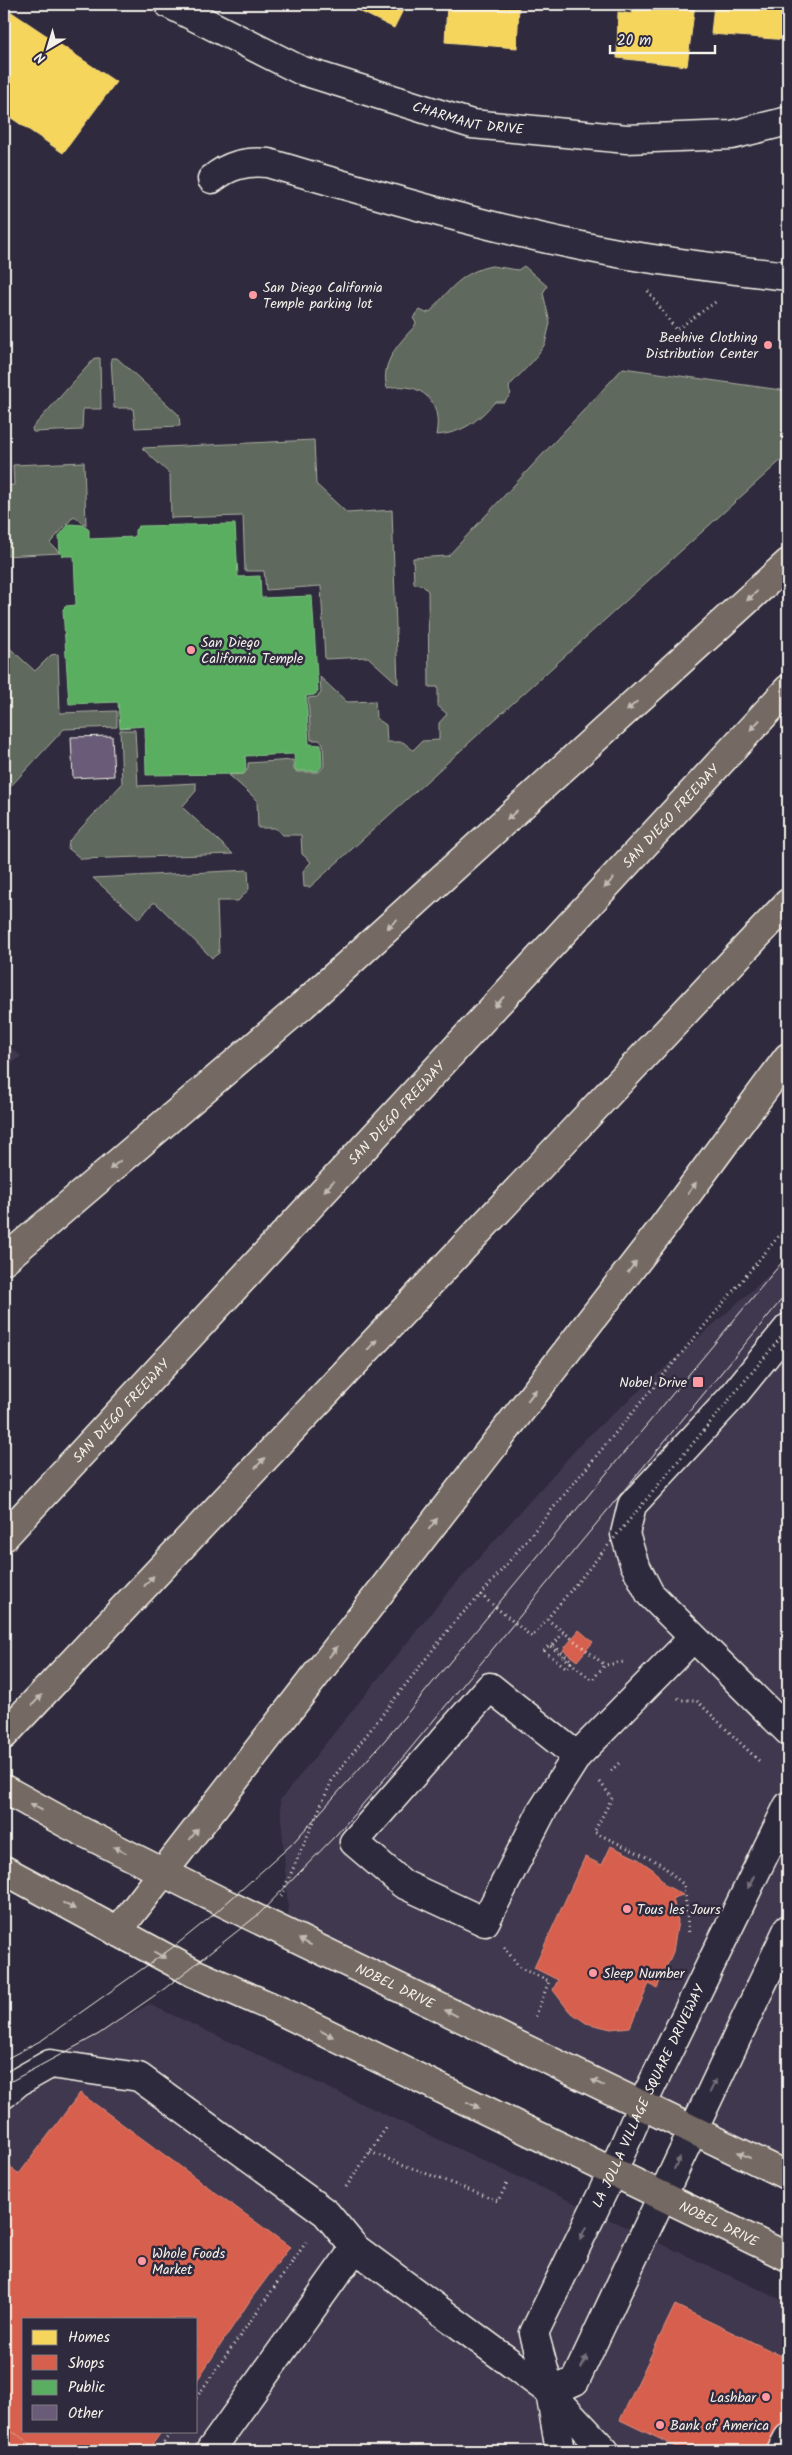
<svg xmlns="http://www.w3.org/2000/svg" width="792" height="2455" viewBox="0 0 792 2455" font-family="Kalam,sans-serif">
	<style>
		.built { fill: #41394f; fill-rule: evenodd }
		.green { fill: #60695d; stroke: #aaada2 }
		.homes { fill: #f6d55c; stroke: #f5dd86 }
		.shops { fill: #d6604d; stroke: #df8c7c }
		.public { fill: #5aae61; stroke: #88c28a }
		.building { fill: #6a5c78; stroke: #f4f1e8 }
		.lines { fill: none; stroke-linecap: round; stroke-linejoin: round }
		.minor-casing { stroke: #f4f1e8; stroke-width: 31 }
		.major-casing { stroke: #f4f1e8; stroke-width: 31 }
		.highway-casing { stroke: #f4f1e8; stroke-width: 31 }
		.path { stroke: #f4f1e8; stroke-width: 3; stroke-dasharray: 1 4; stroke-linecap: butt }
		.minor { stroke: #2f2a3d; stroke-width: 28 }
		.major { stroke: #756964; stroke-width: 28 }
		.highway { stroke: #756964; stroke-width: 28 }
		.tram { stroke: #f4f1e8; stroke-width: 1 }
		.path-bridge { stroke: #f4f1e8; stroke-width: 3; stroke-dasharray: 1 4; stroke-linecap: butt }
		.oneway { fill: #c1bbb3 }
		.oneway2 { fill: #747079 }
		.poi-dot { fill: #ff9aa2; stroke: #2f2a3d; stroke-width: 2 }
		.labels { text-anchor: middle; stroke-width: 5; stroke-linejoin: round; paint-order: stroke }
		.street-label { font-size: 14px; fill: #f4f1e8; stroke: #2f2a3d }
		.poi-label { font-size: 14px; fill: #f4f1e8; stroke: #2f2a3d; text-anchor: start }
	</style>
	<rect width="100%" height="100%" fill="#2f2a3d"/>
	<filter id="ink" filterUnits="userSpaceOnUse"><feTurbulence type="fractalNoise" baseFrequency=".02" numOctaves="2"/><feDisplacementMap in="SourceGraphic" scale="10" xChannelSelector="R" yChannelSelector="G"/><feConvolveMatrix kernelMatrix="1 2 1 2 8 2 1 2 1" color-interpolation-filters="sRGB"/></filter>
	<g filter="url(#ink)">
		<path class="built" d="M4 1042 21 1056 4 1070Z
			M788 1258V2163L289 1924 280 1800 444 1597 586 1438Z
			M149 2004 788 2303V2451H4V2087ZM24 2319H196V2431H24Z"/>
		<path class="green" d="M492 266 518 270 524 266 547 286 543 293 550 323 545 344 533 361 510 385 509 389 511 394 504 402H495C477 421 464 433 436 435 443 401 421 381 387 388 380 363 399 343 414 327L416 323 413 318 420 310 426 313 431 311C449 290 463 271 492 266Z
			M95 358H100L101 409H83L82 430 33 432 32 428Z
			M111 358H117L179 415 180 426 135 428 133 408H114Z
			M623 368 788 391V454L310 887H304L303 871 311 862 302 854 301 835H283L275 828H258L257 800 229 775 244 774 248 769V763L293 760 294 770 297 772H319L324 766 323 743 319 740H311L308 698 317 697 321 693 320 677 347 702 375 701 376 718 386 725 387 742H403L413 750 422 741 439 740V723L447 714 438 706V687H429L428 591 422 585 414 584 413 558 448 556Z
			M314 440 316 484 347 513 392 510 398 684 368 657 325 659 321 586 266 590 264 571H245L243 516 171 518 170 474 142 448Z
			M84 462 86 525 74 516 50 543 60 553 4 556V486L14 485 13 465Z
			M4 643 35 671 51 655 58 654 60 713 117 711V727L64 729 10 787H4Z
			M120 730H135L138 786 196 783V791L182 807 233 854 81 859 68 848 69 841 122 784Z
			M248 870 249 889 238 901H217L219 953 212 958 156 903H153L139 919 93 878Z"/>
		<path class="homes" d="M345 4H406L394 28Z
			M447 4 519 5 517 48 445 42Z
			M633 4H695L687 66 617 58 618 12 632 14Z
			M714 4H788V40L711 34Z
			M4 7 116 82 63 153 4 113Z"/>
		<path class="shops" d="M579 1630 593 1642 577 1661 563 1650Z
			M611 1846 638 1859 655 1871 665 1885 683 1895 673 1898 678 1921 673 1952 657 1988 649 1984 630 2027 611 2029 586 2023 569 2011 553 1990 558 1980 534 1968 585 1857 602 1865Z
			M80 2093 290 2247 251 2299 196 2382V2319H24V2431H162L148 2451H40L4 2425V2162L19 2174Z
			M675 2305 788 2359V2414L771 2451H685L620 2420Z
			M4 2425 40 2451H4Z"/>
		<path class="public" d="M69 524 83 525 89 530V539L135 537V530L139 526 235 524 238 577 260 576 261 598 312 596 318 692 314 695 306 696 309 744 321 745 322 766 318 771H297L295 769 294 754 245 756 246 770 243 774 146 775 145 726 120 728 118 702 69 704 63 609 66 606 76 605 74 556H63L60 553 59 536Z"/>
		<path class="building" d="M112 736 114 776 73 778 71 737Z"/>
		<g class="lines">
			<g class="minor-casing">
				<g id="minor">
					<path id="s1" d="M169 4 300 70 472 124 627 139 732 135 788 121"/>
					<path d="M212 179C229 165 246 161 268 163 385 197 503 233 623 254 678 264 733 270 788 276"/>
					<path d="M788 1328 733 1396 632 1505 625 1534 634 1563 650 1594 788 1731"/>
					<path d="M577 1756 490 1687 354 1842 403 1884 485 1922 542 1811 577 1756 693 1638"/>
					<path d="M4 2094 18 2082 50 2064 139 2077 326 2213 355 2248"/>
					<path d="M550 2392 575 2381 788 1929"/>
					<path d="M210 2451 355 2248 550 2392 605 2451"/>
					<path id="s2" d="M560 2451 550 2392 534 2333 612 2173 642 2105 788 1806"/>
					<path d="M781 2451 788 2438"/>
				</g>
			</g>
			<g class="major-casing">
				<g id="major">
					<path id="s3" d="M4 1789 69 1825 220 1901 788 2176"/>
					<path id="s4" d="M4 1870 194 1973 283 2012 788 2257"/>
				</g>
			</g>
			<g class="highway-casing">
				<g id="highway">
					<path d="M4 1260 303 1005 788 563"/>
					<path id="s5" d="M4 1537 788 689"/>
					<path d="M4 1735 788 903"/>
					<path d="M117 1932 663 1227 788 1057"/>
				</g>
			</g>
			<path class="path" d="M648 291 676 330 717 301
				M547 1619 605 1665
				M553 1645 564 1632
				M544 1651 549 1645 592 1680 605 1665 624 1662
				M678 1698 681 1700H696L759 1761
				M611 1771 621 1761
				M600 1782 612 1798 594 1832 661 1864 684 1885 689 1934
				M281 1896 333 1778 456 1620 481 1595
				M504 1947 520 1968 549 1981 535 2018
				M370 2152 498 2201 508 2182
				M346 2187 388 2125
				M196 2398 307 2241
				M158 2451 172 2431"/>
			<use href="#minor" class="minor"/>
			<use href="#major" class="major"/>
			<use href="#highway" class="highway"/>
			<path class="tram" d="M4 2060 42 2040 176 1945 213 1915 291 1845 385 1740 788 1255
				M4 2085 99 2034 164 1989 259 1914 337 1834 405 1755 788 1292"/>
			<path class="path-bridge" d="M788 1225 481 1595 532 1637 788 1329
				M544 1651 567 1668 572 1661 553 1645"/>
		</g>
		<defs><path id="oneway-solid" d="M-6-.8H1V-3.2L6.5 0L1 3.2V.8H-6Z" transform="scale(1.25)"/></defs>
		<g class="oneway">
			<use href="#oneway-solid" transform="translate(752 596) rotate(138)"/>
			<use href="#oneway-solid" transform="translate(632 706) rotate(138)"/>
			<use href="#oneway-solid" transform="translate(755 725) rotate(133)"/>
			<use href="#oneway-solid" transform="translate(512 815) rotate(138)"/>
			<use href="#oneway-solid" transform="translate(609 883) rotate(133)"/>
			<use href="#oneway-solid" transform="translate(392 924) rotate(138)"/>
			<use href="#oneway-solid" transform="translate(499 1002) rotate(133)"/>
			<use href="#oneway-solid" transform="translate(115 1165) rotate(140)"/>
			<use href="#oneway-solid" transform="translate(329 1186) rotate(133)"/>
			<use href="#oneway-solid" transform="translate(692 1188) rotate(-53)"/>
			<use href="#oneway-solid" transform="translate(632 1267) rotate(-52)"/>
			<use href="#oneway-solid" transform="translate(372 1345) rotate(-47)"/>
			<use href="#oneway-solid" transform="translate(532 1395) rotate(-52)"/>
			<use href="#oneway-solid" transform="translate(260 1463) rotate(-47)"/>
			<use href="#oneway-solid" transform="translate(433 1524) rotate(-52)"/>
			<use href="#oneway-solid" transform="translate(149 1581) rotate(-47)"/>
			<use href="#oneway-solid" transform="translate(333 1652) rotate(-52)"/>
			<use href="#oneway-solid" transform="translate(37 1700) rotate(-47)"/>
			<use href="#oneway-solid" transform="translate(36 1807) rotate(-151)"/>
			<use href="#oneway-solid" transform="translate(194 1834) rotate(-53)"/>
			<use href="#oneway-solid" transform="translate(120 1850) rotate(-154)"/>
			<use href="#oneway-solid" transform="translate(69 1906) rotate(28)"/>
			<use href="#oneway-solid" transform="translate(305 1942) rotate(-154)"/>
			<use href="#oneway-solid" transform="translate(160 1955) rotate(28)"/>
			<use href="#oneway-solid" transform="translate(451 2013) rotate(-154)"/>
			<use href="#oneway-solid" transform="translate(327 2034) rotate(26)"/>
			<use href="#oneway-solid" transform="translate(598 2083) rotate(-154)"/>
			<use href="#oneway-solid" transform="translate(473 2105) rotate(26)"/>
			<use href="#oneway-solid" transform="translate(744 2155) rotate(-154)"/>
		</g>
		<g class="oneway2">
			<use href="#oneway-solid" transform="translate(751 1882) rotate(116)"/>
			<use href="#oneway-solid" transform="translate(713 2086) rotate(-64)"/>
			<use href="#oneway-solid" transform="translate(677 2163) rotate(-65)"/>
			<use href="#oneway-solid" transform="translate(583 2233) rotate(116)"/>
			<use href="#oneway-solid" transform="translate(584 2362) rotate(-65)"/>
		</g>
	</g>
	<g class="poi-dot">
		<circle cx="253" cy="295" r="5"/>
		<circle cx="768" cy="345" r="5"/>
		<circle cx="191" cy="650" r="5"/>
		<rect x="692" y="1376" width="12" height="12" rx="2.5"/>
		<circle cx="627" cy="1909" r="5"/>
		<circle cx="593" cy="1973" r="5"/>
		<circle cx="142" cy="2261" r="5"/>
		<circle cx="766" cy="2397" r="5"/>
		<circle cx="660" cy="2425" r="5"/>
	</g>
	<g class="labels">
		<g class="street-label">
			<text dy="5" stroke="none"><textPath href="#s1" startOffset="322">CHARMANT DRIVE</textPath></text>
			<text dy="5" stroke="none"><textPath href="#s5" startOffset="982">SAN DIEGO FREEWAY</textPath></text>
			<text dy="5" stroke="none"><textPath href="#s5" startOffset="578">SAN DIEGO FREEWAY</textPath></text>
			<text dy="5" stroke="none"><textPath href="#s5" startOffset="172">SAN DIEGO FREEWAY</textPath></text>
			<text dy="5" stroke="none"><textPath href="#s3" startOffset="438">NOBEL DRIVE</textPath></text>
			<text dy="5" stroke="none"><textPath href="#s2" startOffset="384">LA JOLLA VILLAGE SQUARE DRIVEWAY</textPath></text>
			<text dy="5" stroke="none"><textPath href="#s4" startOffset="798">NOBEL DRIVE</textPath></text>
		</g>
		<g class="poi-label">
			<text x="263" y="292">San Diego California<tspan x="263" dy="16">Temple parking lot</tspan></text>
			<text x="758" y="342" text-anchor="end">Beehive Clothing<tspan x="758" dy="16">Distribution Center</tspan></text>
			<text x="201" y="647">San Diego<tspan x="201" dy="16">California Temple</tspan></text>
			<text x="687" y="1387" text-anchor="end">Nobel Drive</text>
			<text x="637" y="1914">Tous les Jours</text>
			<text x="603" y="1978">Sleep Number</text>
			<text x="152" y="2258">Whole Foods<tspan x="152" dy="16">Market</tspan></text>
			<text x="756" y="2402" text-anchor="end">Lashbar</text>
			<text x="670" y="2430">Bank of America</text>
		</g>
	</g>
	<rect width="792" height="2455" fill="none" stroke="#2f2a3d" stroke-width="20"/>
	<rect x="10" y="10" width="772" height="2435" fill="none" stroke="#f4f1e8" stroke-width="2" filter="url(#ink)"/>
	<rect x="22" y="2318" width="175" height="115" fill="#2f2a3d" stroke="#7e7a81"/>
	<rect x="32" y="2330" width="25" height="15" fill="#f6d55c" stroke="#7e7a81"/>
	<text x="68" y="2342" font-size="15" fill="#f4f1e8">Homes</text>
	<rect x="32" y="2355" width="25" height="15" fill="#d6604d" stroke="#7e7a81"/>
	<text x="68" y="2368" font-size="15" fill="#f4f1e8">Shops</text>
	<rect x="32" y="2380" width="25" height="15" fill="#5aae61" stroke="#7e7a81"/>
	<text x="68" y="2392" font-size="15" fill="#f4f1e8">Public</text>
	<rect x="32" y="2405" width="25" height="15" fill="#6a5c78" stroke="#7e7a81"/>
	<text x="68" y="2418" font-size="15" fill="#f4f1e8">Other</text>
	<g transform="translate(48 48) rotate(218)" stroke="#2f2a3d" stroke-width="4" paint-order="stroke">
	<path d="M0-4L9 19L0 12L-9 19Z" fill="#f4f1e8"/>
	<text y="-8" font-size="14" font-weight="bold" text-anchor="middle" fill="#f4f1e8">N</text>
	</g>
	<path d="M610 45v8h105v-8" fill="none" stroke="#f4f1e8" stroke-width="2.5"/>
	<text x="617" y="45" font-size="15" fill="#f4f1e8" stroke="#2f2a3d" stroke-width="4" paint-order="stroke">20 m</text>
</svg>
